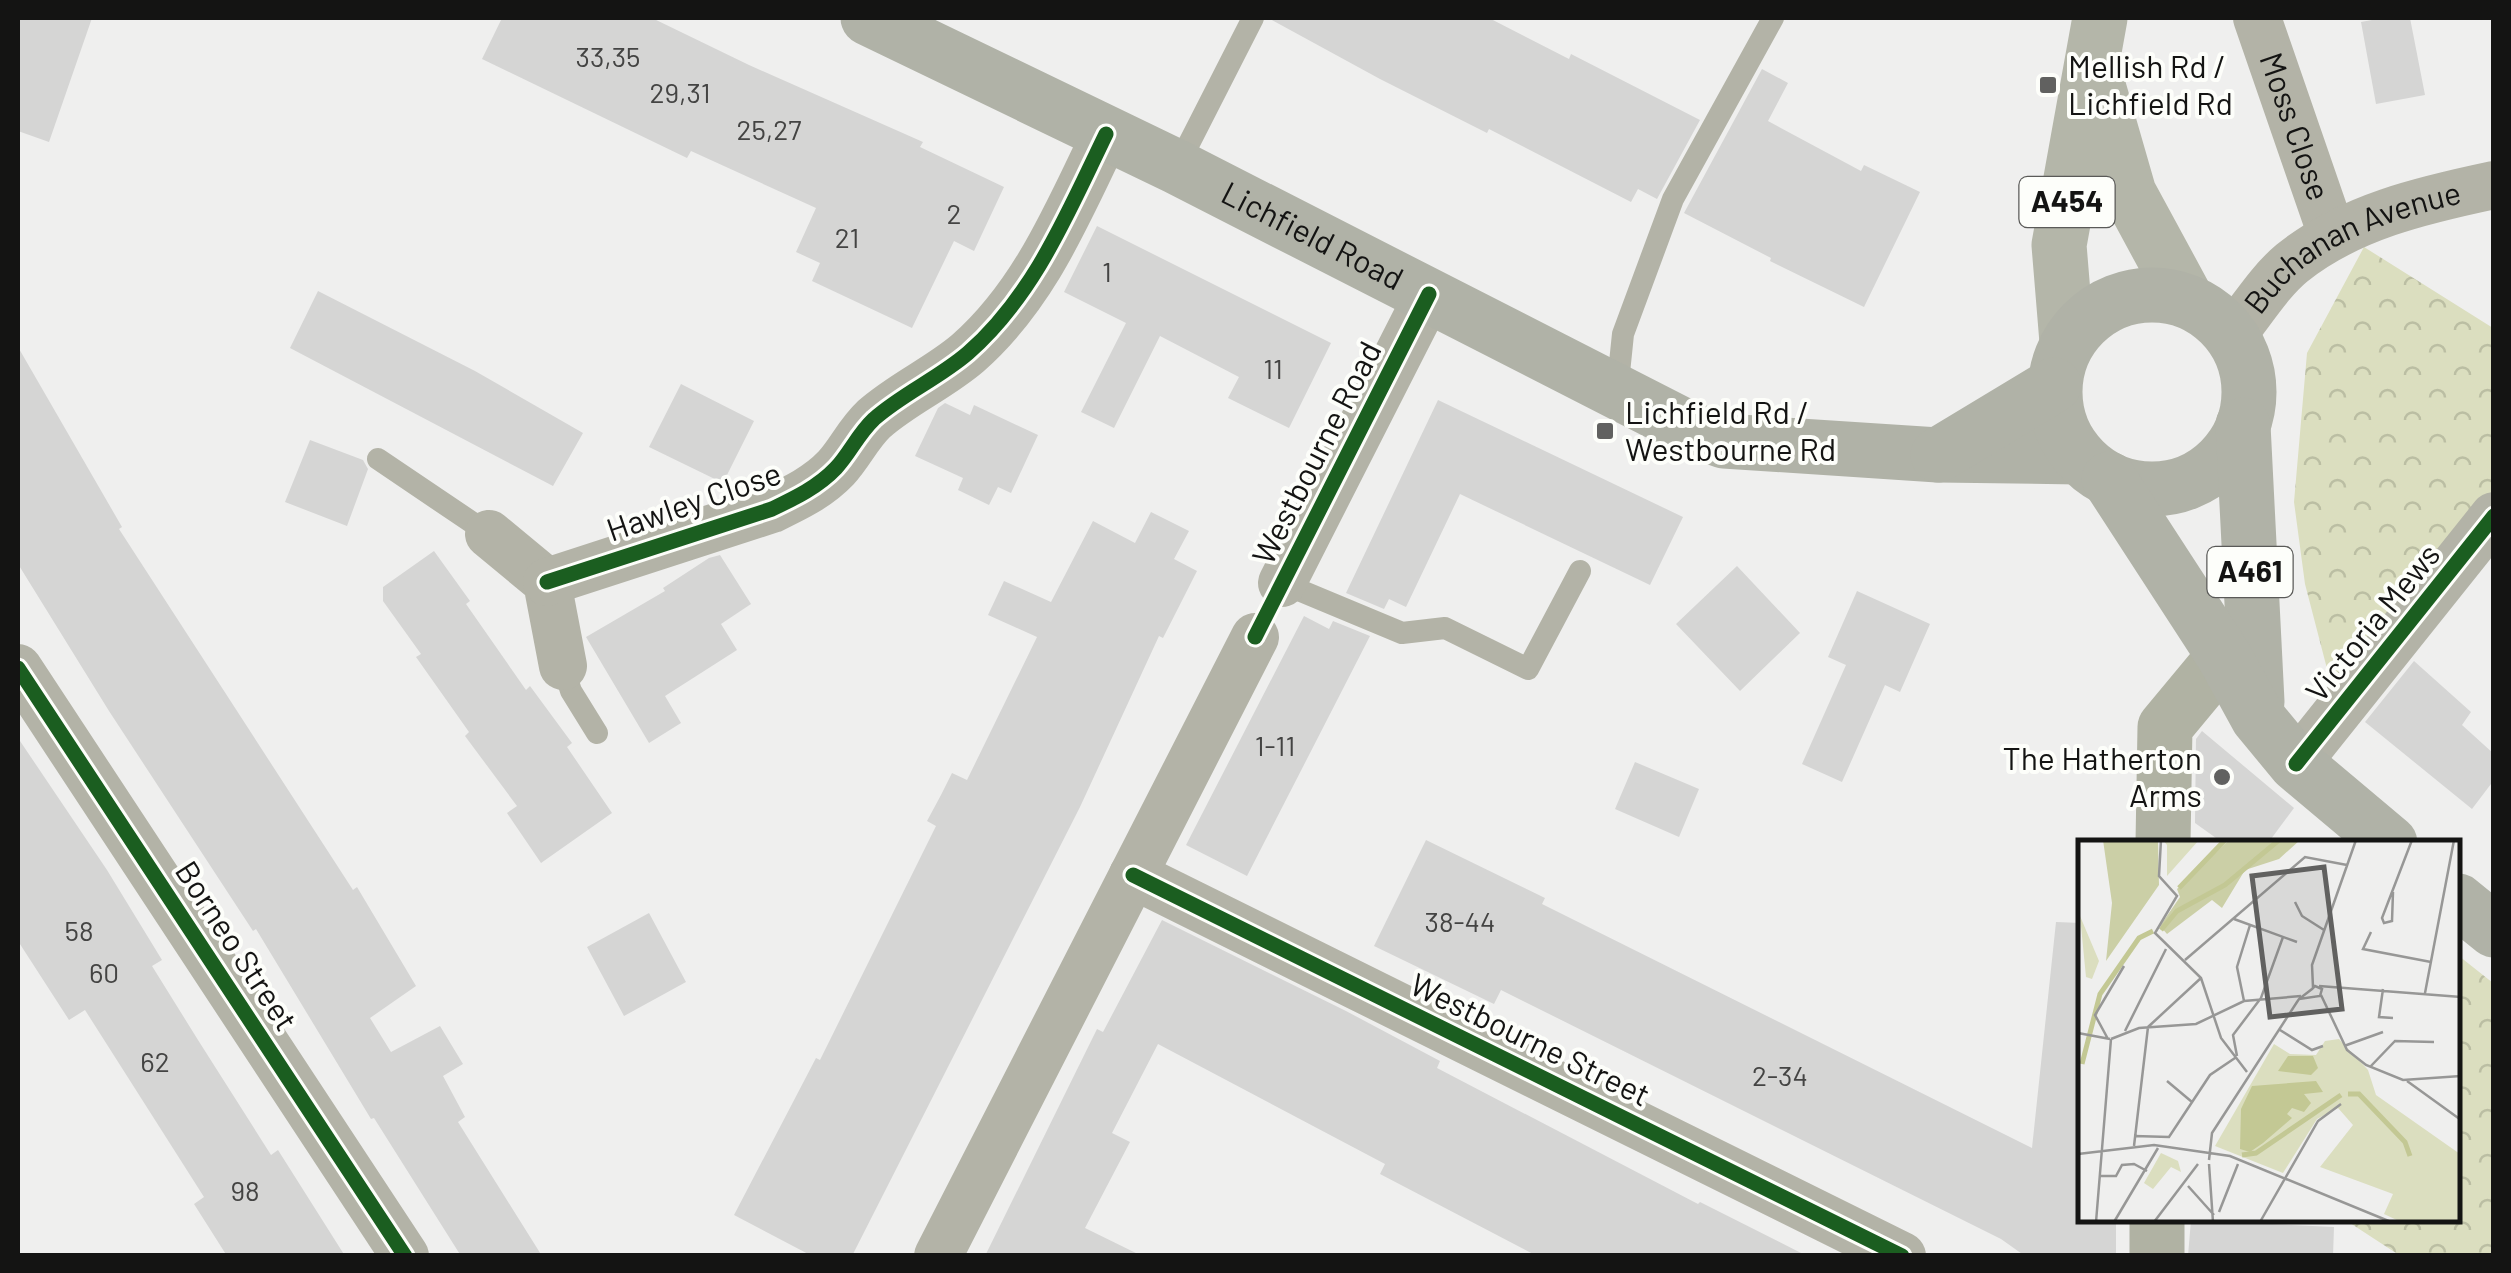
<svg xmlns="http://www.w3.org/2000/svg" width="2511" height="1273" viewBox="0 0 2511 1273" font-family="Barlow,sans-serif">
	<style>
		.park { fill: url(#park-crowns) }
		.building { fill: #d5d5d4 }
		.lines { fill: none; stroke-linecap: round; stroke-linejoin: round }
		.lane { stroke: #b3b3a7; stroke-width: 22 }
		.street { stroke: #b3b3a7; stroke-width: 48 }
		.secondary { stroke: #b0b2a3; stroke-width: 55 }
		.primary { stroke: #b4b6a9; stroke-width: 55 }
		.highway { stroke: #b0b2a7; stroke-width: 55 }
		.cycleway-casing { stroke: #fdfefa; stroke-width: 21 }
		.cycleway { stroke: #1b5e20; stroke-width: 15 }
		.poi-dot { fill: #616160; stroke: #fdfefa; stroke-width: 4 }
		.labels { text-anchor: middle; stroke-width: 8; stroke-linejoin: round; paint-order: stroke }
		.number-label { font-size: 28px; fill: #444443 }
		.shield { fill: #fdfefa; stroke: #5a5a58; stroke-width: 2.5 }
		.shield-label { font-size: 30px; font-weight: bold; fill: #141413 }
		.poi-label { font-size: 32px; fill: #141413; stroke: #fdfefa; text-anchor: start }
		.street-label { font-size: 32px; fill: #141413; stroke: #fdfefa }
		.inset-river { fill: none; stroke: #c3c894; stroke-width: 5 }
		.inset-road { fill: none; stroke: #979796; stroke-width: 2.5 }
		.view { fill: #616160; fill-opacity: 0.15; stroke: #616160; stroke-width: 5 }
		.inset-edge { fill: none; stroke: #141413; stroke-width: 5 }
	</style>
	<defs>
		<pattern id="park-crowns" width="20" height="18" patternUnits="userSpaceOnUse" patternTransform="scale(2.5)"><rect width="20" height="18" fill="#dbdebf"/><path d="M2 6a3 3 0 1 1 6 0M12 15a3 3 0 1 1 6 0" fill="none" stroke="#bbbea3"/></pattern>
	</defs>
	<rect width="100%" height="100%" fill="#efefee"/>
	<path class="park" d="M2364 247 2493 328V503L2338 711 2305 584 2294 502 2307 353Z
		M2459 956 2493 983V1255H2399L2347 1221 2458 1220Z"/>
	<path class="building" d="M18 18H92L49 142 18 131Z
		M502 18H652L749 65 923 142 920 147 1004 187 974 251 954 241 912 328 812 281 820 263 796 252 816 208 691 151 687 158 482 59Z
		M1268 18H1489L1569 59 1571 54 1700 120 1657 199 1638 189 1631 202 1489 129 1487 133 1380 79Z
		M2383 18H2410L2425 95 2376 104 2361 22Z
		M1762 69 1788 83 1768 121 1861 171 1864 165 1920 192 1864 307 1770 261 1771 258 1684 213Z
		M1097 226 1331 343 1289 428 1228 398 1239 377 1160 336 1114 428 1081 412 1126 323 1064 292Z
		M318 291 475 371 583 433 553 486 290 348Z
		M18 347 122 527 119 529 353 890 357 887 416 986 370 1018 391 1052 440 1026 463 1064 443 1076 465 1117 458 1122 542 1256H461L374 1118 371 1119 256 929 253 931 109 711 18 564Z
		M681 384 754 421 723 483 649 447Z
		M1438 400 1683 517 1650 585 1460 494 1406 607 1389 599 1384 609 1346 593Z
		M945 403 970 415 974 405 1038 435 1011 493 998 487 989 505 958 490 963 478 915 456 938 408Z
		M310 440 363 460 368 469 347 526 285 502Z
		M1151 512 1189 531 1174 559 1197 571 1163 638 1159 636 1080 807 852 1256H812L734 1215 816 1058 820 1060 936 826 927 821 941 795 952 773 967 780 1037 637 988 615 1004 581 1051 602 1093 521 1135 543Z
		M434 551 470 601 466 604 526 690 530 686 572 743 567 747 612 813 541 863 507 813 517 806 465 736 469 732 416 657 421 654 383 601V587Z
		M720 555 751 604 721 624 737 650 665 696 681 723 649 743 586 637 665 591 663 588 709 558Z
		M1737 566 1800 633 1740 691 1676 624Z
		M1857 591 1930 624 1900 692 1885 685 1842 782 1802 764 1846 665 1828 657Z
		M1304 616 1329 629 1333 621 1370 636 1247 876 1186 845Z
		M2414 661 2471 712 2462 725 2494 754V780L2472 809 2365 722Z
		M2202 731 2294 808 2268 843H2223L2195 823 2196 739Z
		M18 738 107 870 162 960 152 966 198 1040 271 1155 278 1150 345 1256H227L194 1204 204 1197 85 1010 69 1020 18 941Z
		M1635 762 1699 789 1679 837 1615 809Z
		M1426 840 1545 898 1542 904 2032 1148 2056 922 2081 923V1220H2116V1256H2025L2001 1239 1501 990 1494 1004 1374 946Z
		M649 913 686 982 624 1016 587 947Z
		M1162 920 1346 1011 1440 1061 1437 1068 1698 1204 1700 1202 1807 1256H1537L1380 1174 1385 1164 1158 1044 1112 1133 1130 1142 1085 1228 1142 1256H985L1097 1029 1103 1032Z
		M2191 1220 2334 1227 2333 1256H2188Z"/>
	<g class="lines">
		<path class="lane" d="M1177 167 1253 18
			M1617 392 1623 334 1673 199 1773 18
			M378 459 489 534
			M1282 583 1402 633 1445 628 1528 669 1580 571
			M563 666 571 691 597 733"/>
		<g class="street">
			<path id="s1" d="M2257 18 2332 235"/>
			<path id="s2" d="M2232 335C2251 312 2269 282 2292 263 2349 217 2423 200 2494 185"/>
			<path d="M489 534 547 582 563 666"/>
			<path d="M547 582 772 509C795 498 818 487 836 468 850 453 858 434 874 419 902 394 939 378 968 353 1035 294 1068 212 1106 134"/>
			<path d="M1282 583 1429 294"/>
			<path d="M18 668 405 1256"/>
			<path d="M2296 764 2494 516"/>
			<path d="M1133 875 1902 1256"/>
			<path d="M938 1256 1255 637"/>
		</g>
		<path class="secondary" d="M2163 843 2165 727 2224 656
			M2157 1256V1220"/>
		<path class="primary" d="M2095 75 2129 193 2187 300
			M2067 342 2059 245 2100 18"/>
		<g class="highway">
			<path id="s3" d="M868 18 1177 167 1690 429 1724 441 1938 455 2079 457"/>
			<circle cx="2152" cy="392" r="97"/>
			<path d="M2243 425 2257 702"/>
			<path d="M1938 455 2054 385"/>
			<path d="M2109 479 2224 656 2258 718 2296 764 2390 843"/>
			<path d="M2458 901 2494 930"/>
		</g>
		<g class="cycleway-casing">
			<path id="cycleway" d="M547 582 772 509C795 498 818 487 836 468 850 453 858 434 874 419 902 394 939 378 968 353 1035 294 1068 212 1106 134
				M1255 637 1429 294
				M18 668 405 1256
				M2296 764 2494 516
				M1133 875 1902 1256"/>
		</g>
		<use href="#cycleway" class="cycleway"/>
	</g>
	<g class="poi-dot">
		<rect x="2038" y="75" width="20" height="20" rx="5"/>
		<rect x="1595" y="421" width="20" height="20" rx="5"/>
		<circle cx="2222" cy="777" r="10"/>
	</g>
	<g class="labels">
		<g class="number-label">
			<text x="608" y="67">33,35</text>
			<text x="680" y="103">29,31</text>
			<text x="769" y="140">25,27</text>
			<text x="954" y="224">2</text>
			<text x="847" y="248">21</text>
			<text x="1107" y="282">1</text>
			<text x="1273" y="379">11</text>
			<text x="1275" y="756">1-11</text>
			<text x="1460" y="932">38-44</text>
			<text x="79" y="941">58</text>
			<text x="104" y="983">60</text>
			<text x="155" y="1072">62</text>
			<text x="1780" y="1086">2-34</text>
			<text x="245" y="1201">98</text>
		</g>
		<g class="shield">
			<rect x="2019.5" y="177" width="95" height="50" rx="8"/>
			<rect x="2207.5" y="547" width="85" height="50" rx="8"/>
		</g>
		<g class="shield-label">
			<text x="2067" y="212">A454</text>
			<text x="2250" y="582">A461</text>
		</g>
		<g class="poi-label">
			<text x="2068" y="78">Mellish Rd /<tspan x="2068" dy="37">Lichfield Rd</tspan></text>
			<text x="1625" y="424">Lichfield Rd /<tspan x="1625" dy="37">Westbourne Rd</tspan></text>
			<text x="2202" y="770" text-anchor="end">The Hatherton<tspan x="2202" dy="37">Arms</tspan></text>
		</g>
		<g class="street-label">
			<text dy="11" stroke="none"><textPath href="#s1" startOffset="115">Moss Close</textPath></text>
			<text dy="11" stroke="none"><textPath href="#s3" startOffset="495">Lichfield Road</textPath></text>
			<text dy="11" stroke="none"><textPath href="#s2" startOffset="155">Buchanan Avenue</textPath></text>
			<text transform="translate(1317 453) rotate(-63)" y="11">Westbourne Road</text>
			<text transform="translate(694 502) rotate(-19)" y="11">Hawley Close</text>
			<text transform="translate(2373 623) rotate(-51)" y="11">Victoria Mews</text>
			<text transform="translate(236 946) rotate(57)" y="11">Borneo Street</text>
			<text transform="translate(1530 1040) rotate(26)" y="11">Westbourne Street</text>
		</g>
	</g>
	<g transform="translate(2078 840)">
		<rect width="382" height="382" fill="#efefee"/>
		<path d="M2 76 21 121 14 139 8 137ZM83 313 100 321 103 332 93 327 75 349 66 343Z" fill="#dbdebf"/>
		<path d="M25 0 80 1 81 45 28 121 34 63ZM151 0H222L201 19 167 30 144 68 134 60 89 94 82 86 102 57 99 49Z" fill="#cbcfa6"/>
		<path d="M85 0H121L89 36V5ZM261 199 290 230 298 255 382 314V382H323L306 374 315 354 242 327 275 285 260 268 239 279 205 333 137 306 196 204 212 214 238 215 247 201Z" fill="#dbdebf"/>
		<path d="M210 216H235L240 228 233 235 200 231ZM238 241 245 252 226 254 233 263 226 272 214 268 209 274 214 278 185 303 172 312 162 309 163 269 174 246Z" fill="#c3c894"/>
		<path class="inset-river" d="M101 48 147 0M83 90 99 71 147 45 201 0M4 224 22 154 61 98 75 91M270 254H281L327 302 332 316M164 315 178 313 263 255"/>
		<path class="inset-road" d="M83 0 81 36 99 56 77 93 123 138 143 198 169 232M315 52 314 81 306 83 304 78 334 0M217 62 224 76 246 90M156 79 219 102M293 92 285 109 353 122M107 120 227 17 269 25M241 146 383 157M235 147 234 125 278 0M305 149 301 177 315 178M347 153 376 0M243 155 269 210 288 225 325 240 383 236M166 161 159 127 172 85M70 187 123 138M202 190 234 210 245 206M47 191 88 109M0 193 32 199M30 199 17 175 46 126M33 199 61 188 118 184 166 161 223 156M266 206 305 192M159 216 155 195 183 158 205 97M292 227 317 201 356 202M89 241 114 262M329 241 383 280M56 296 91 297 132 235 157 218M56 306 70 187M0 314 76 305 152 316 313 382M131 320 134 293 219 162 221 159 234 149 237 146 244 149 242 156 221 159M131 324 135 382M21 336H38L44 325 56 324 69 331M110 346 136 375M141 372 160 324M18 382 33 199M36 382 80 308M76 382 120 324M182 382 240 281 263 264"/>
		<path class="view" d="M246 27 264 169 192 177 174 36Z"/>
		<rect width="382" height="382" class="inset-edge"/>
	</g>
	<rect width="2511" height="1273" fill="none" stroke="#141413" stroke-width="40"/>
</svg>
